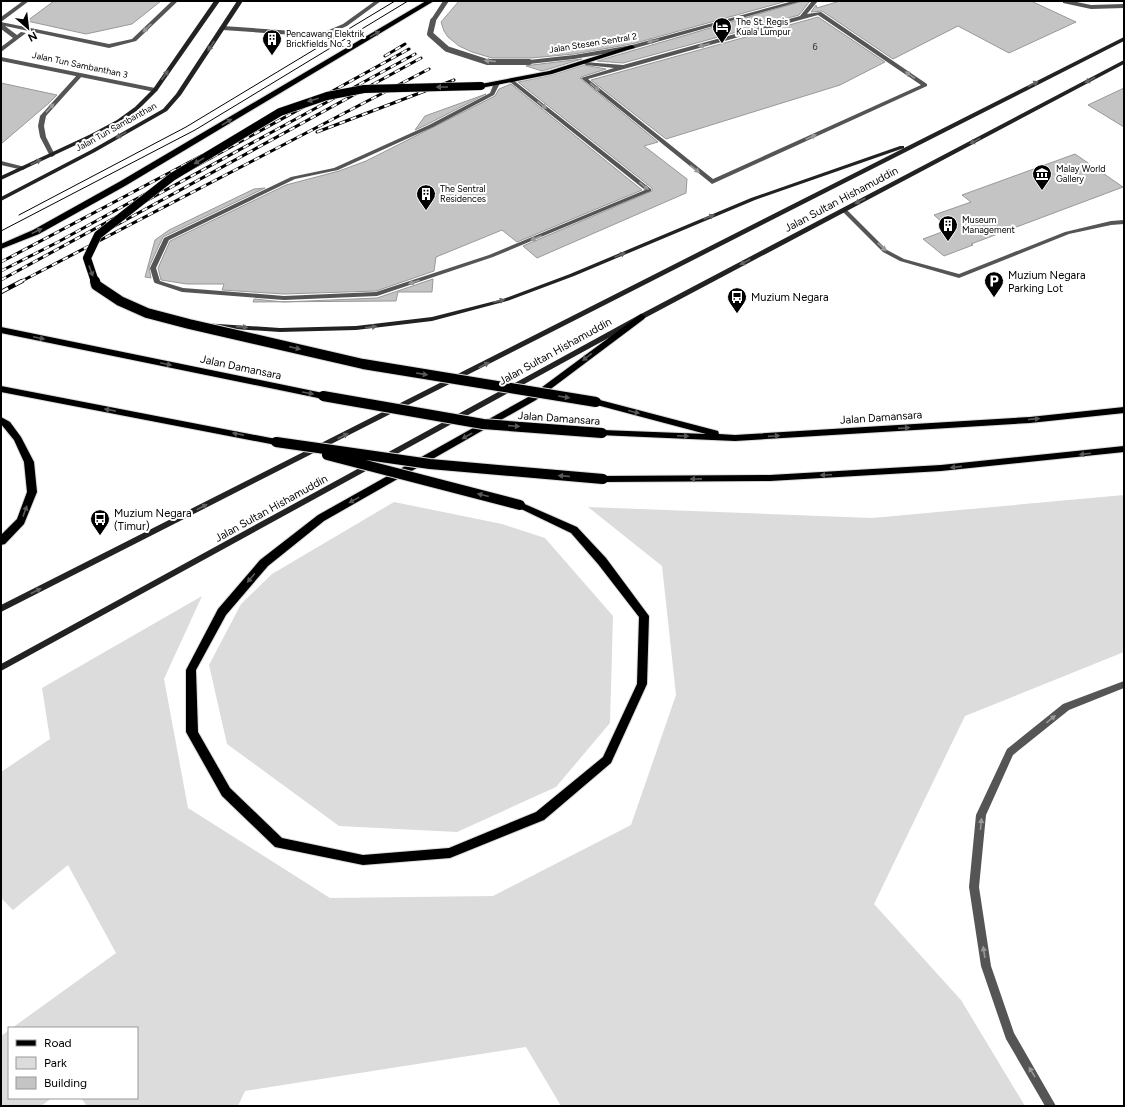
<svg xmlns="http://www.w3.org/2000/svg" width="1125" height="1107" viewBox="0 0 1125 1107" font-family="Figtree,sans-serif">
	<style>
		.green { fill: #dcdcdc }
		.building { fill: #c4c4c4; stroke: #999 }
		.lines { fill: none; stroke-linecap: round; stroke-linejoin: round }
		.primary-casing { stroke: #dbdbdb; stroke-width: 2 }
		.service { fill: #555; fill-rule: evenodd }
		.minor { fill: #555; fill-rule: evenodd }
		.tertiary { fill: #555; fill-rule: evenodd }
		.secondary { fill: #222; fill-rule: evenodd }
		.primary { fill: #000; fill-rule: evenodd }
		.tram { stroke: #000; stroke-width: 1 }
		.rail-far1-casing { stroke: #000; stroke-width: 3 }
		.rail-casing { stroke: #000; stroke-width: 4.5 }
		.rail-far1 { stroke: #fff; stroke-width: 2; stroke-dasharray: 6; stroke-linecap: butt }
		.rail { stroke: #fff; stroke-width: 3; stroke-dasharray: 8; stroke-linecap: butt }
		.primary-bridge-far1-casing { stroke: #dbdbdb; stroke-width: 9; stroke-linecap: butt }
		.primary-bridge-casing { stroke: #dbdbdb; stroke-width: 12; stroke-linecap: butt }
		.tertiary-bridge { stroke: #555; stroke-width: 6 }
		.primary-bridge-far1 { stroke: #000; stroke-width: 8 }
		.primary-bridge { stroke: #000; stroke-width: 10 }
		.oneway { fill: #999 }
		.oneway2 { fill: #595959 }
		.oneway3 { fill: #646464 }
		.labels { text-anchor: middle; stroke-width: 4; stroke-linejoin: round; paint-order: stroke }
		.far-poi-label { font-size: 9px; fill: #000; stroke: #fff; text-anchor: start }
		.far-street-label { font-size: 9px; fill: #000; stroke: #fff }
		.number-label { font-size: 9px; fill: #313131 }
		.street-label { font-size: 11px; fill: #000; stroke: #fff }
		.poi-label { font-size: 11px; fill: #000; stroke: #fff; text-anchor: start }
	</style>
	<rect width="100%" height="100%" fill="#fff"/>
	<path class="green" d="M1124 495V652L965 716 874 904 961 1000 1025 1106H561L526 1047 245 1091 238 1106H87L81 1098H137V1028H12L116 953 68 865 13 910 1 898V772L50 739 42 688 202 596 164 679 188 808 330 898 493 896 631 825 676 695 662 566 588 507 872 518Z
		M394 502 502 524 545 538 613 616 610 723 556 787 457 832 339 826 227 744 209 665 241 604 272 574Z
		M9 1030V1098H52L41 1106H1V1036Z"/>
	<path class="building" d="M54 1H161L132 24 86 34 27 21Z
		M459 1H787L632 44 574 54 531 58H492L472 52 459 46 448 37 444 31 441 22Z
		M803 1H810L799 15 623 63 597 61Z
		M840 1H1031L1076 22 1009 53 958 26 893 59 822 11 811 12 816 5 817 8Z
		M818 17 885 62 840 85 666 139 591 80Z
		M582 59 542 71 526 66 532 65Z
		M584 65 606 69 581 77 580 78 658 142 644 146 687 179 686 193 537 258 523 246 652 191V188L518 82 552 75Z
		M1 83 57 95 49 103 1 144Z
		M511 84 642 190 517 242 502 230 436 257 434 271 376 291 284 294 222 290 224 284H187L161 280 158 268 170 241 286 185 339 171 366 161 495 96 499 89Z
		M1124 88V127L1088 105Z
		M486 94 428 124 415 130 425 116Z
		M1075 154 1123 187 971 244 973 245 944 256 923 239 950 229 934 215 971 202 962 195Z
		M265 188 163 237 149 267 151 278 145 277 155 240 169 230 254 189Z
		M433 279 432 292H398L396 301 253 302 254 299 284 302 377 298Z"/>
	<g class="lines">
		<g class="primary-casing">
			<path id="primary" d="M426 1H434L125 186 39 234 1 249V244L33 230 119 182Z
				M632 45 635 47 634 48 552 74 481 88 478 86 481 84 549 71Z
				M641 314 644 315 645 317 644 319 536 400 324 521 268 566 226 615 196 670 198 732 230 788 282 838 363 855 449 848 536 812 603 757 637 684 639 617 598 564 571 533 517 507 515 505 520 502 577 527 606 558 649 616 647 684 611 763 544 820 450 858 363 865 275 847 222 796 186 732V670L218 609 260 560 318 515 530 396Z
				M1 327 323 393 327 396 323 399 1 333Z
				M1 386 276 439 281 442 276 445 1 392Z
				M596 399 718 431 719 434 735 435 1030 417 1124 407V413L1030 423 735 441 599 435 597 433 602 430 706 434 593 404 591 402 593 400Z
				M1 417 10 422 21 437 34 462 37 492 24 524 5 544 1 545V535L17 519 27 492 24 462 14 440 1 424Z
				M1124 446V452L941 471 770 481 603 482 598 479 603 476 770 475 941 465Z"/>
		</g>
		<path class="service" d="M23 1H29L1 22V17Z
			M172 1H178L136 41 109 48 5 26 17 35 21 32 26 33 1 52V47L13 38 1 29V22L109 44 132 39Z
			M375 1H381L347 26 322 37 223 30 220 28 223 26 322 33 343 24Z
			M812 1H818L807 14 821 12 927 84V86L712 184 581 78 614 68 586 65 583 63 584 62 623 65 800 16ZM818 15 921 85 713 179 588 79Z
			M1063 1H1072L1091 5 1124 4V8L1091 9 1063 3Z
			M78 74 83 75 46 116 44 126 46 137 55 155 52 157 50 156 40 137 38 126 40 116Z
			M512 79 651 189V191L493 257 377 296 284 300 182 292 155 283 154 282 150 268 164 238 291 177 334 168 429 125 490 93 494 83 497 81 500 83 494 95 433 127 338 170 295 179 169 240 156 268 160 281 183 288 284 296 376 292 489 255 645 190 510 82V80Z
			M1 161 25 167 26 168 23 170 1 165Z
			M844 208 846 209 887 250 904 259 959 274 1065 232 1111 221 1124 220V224L1111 225 1069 234 959 278 900 261 883 252 842 211V209Z
			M1124 681V688L1069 710 1013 755 986 815 979 887 991 966 1014 1033 1056 1106H1045L1006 1039 981 966 969 887 976 815 1007 749 1063 704Z"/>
		<path class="minor" d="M1 57 155 88 158 90 155 92 1 61Z"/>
		<path class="tertiary" d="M443 1H449L435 22H431L430 21Z
			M793 1H802L632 49 574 59 529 64 526 62 529 60 574 55 632 45Z"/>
		<path class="secondary" d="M214 1H220L157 91 139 109 121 122 93 137 1 180V176L89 135 117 120 135 107 153 89Z
			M237 1H243L181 95 167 111 95 152 1 201V197L91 150 163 109 176 94Z
			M1124 37V41L1 612V605L904 148 755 200 574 276 507 301 432 321 356 330 280 332 205 327H203V323L280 328 356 326 432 317 503 299 570 274 751 198 900 146H904V148Z
			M1124 60V64L643 319 1 671V664L639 315Z"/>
		<use href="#primary" class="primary"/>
		<path class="tram" d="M19 215 186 127 395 1
			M1 231 195 130 408 1"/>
		<g class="rail-far1-casing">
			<path id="rail-far1" d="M385 56 405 44
				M317 132 454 80
				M100 234 421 58
				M1 262 201 156
				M1 271 58 242 409 49
				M1 280 415 54
				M20 282 429 69"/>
		</g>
		<g class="rail-casing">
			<path id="rail" d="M1 292 22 281"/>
		</g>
		<use href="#rail-far1" class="rail-far1"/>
		<use href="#rail" class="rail"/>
		<g class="primary-bridge-far1-casing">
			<path id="primary-bridge-far1" d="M95 282 87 258 98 235 172 177 280 112 327 96 364 89 481 86"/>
		</g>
		<g class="primary-bridge-casing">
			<path id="primary-bridge" d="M95 281 96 285 120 301 147 313 189 324 363 364 596 402
				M323 396 483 424 602 433
				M276 442 430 464 603 479
				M327 455 520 505"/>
		</g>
		<path class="tertiary-bridge" d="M433 21 430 34 447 49 487 62H529"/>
		<use href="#primary-bridge-far1" class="primary-bridge-far1"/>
		<use href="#primary-bridge" class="primary-bridge"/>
	</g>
	<defs><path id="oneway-solid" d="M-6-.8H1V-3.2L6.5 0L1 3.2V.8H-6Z"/></defs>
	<g class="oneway">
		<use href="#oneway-solid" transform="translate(147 28) rotate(136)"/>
		<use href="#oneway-solid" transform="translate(653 41) rotate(165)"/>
		<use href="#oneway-solid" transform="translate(704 45) rotate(165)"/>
		<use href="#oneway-solid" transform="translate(490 61) rotate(-175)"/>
		<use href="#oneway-solid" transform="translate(910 75) rotate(-146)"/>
		<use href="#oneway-solid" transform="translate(595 87) rotate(39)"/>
		<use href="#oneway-solid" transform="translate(542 105) rotate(38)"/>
		<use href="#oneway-solid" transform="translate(50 108) rotate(-47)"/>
		<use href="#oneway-solid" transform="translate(811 137) rotate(-24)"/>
		<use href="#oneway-solid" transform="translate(695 169) rotate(39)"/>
		<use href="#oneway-solid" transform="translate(644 186) rotate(39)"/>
		<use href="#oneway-solid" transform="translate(536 238) rotate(157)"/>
		<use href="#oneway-solid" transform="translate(882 247) rotate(43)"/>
		<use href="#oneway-solid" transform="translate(414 282) rotate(162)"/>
		<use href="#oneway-solid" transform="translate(1051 719) rotate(-39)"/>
		<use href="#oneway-solid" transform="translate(981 824) rotate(-84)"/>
		<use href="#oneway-solid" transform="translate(984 952) rotate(-99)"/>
		<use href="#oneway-solid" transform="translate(1032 1072) rotate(-121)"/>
	</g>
	<g class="oneway2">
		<use href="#oneway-solid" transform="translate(375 34) rotate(-31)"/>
		<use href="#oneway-solid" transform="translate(442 87) rotate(180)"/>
		<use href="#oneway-solid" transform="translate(313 100) rotate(164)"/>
		<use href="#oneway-solid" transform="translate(227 122) rotate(-31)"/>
		<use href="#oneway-solid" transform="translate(199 161) rotate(149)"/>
		<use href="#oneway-solid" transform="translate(37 231) rotate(-26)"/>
		<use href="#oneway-solid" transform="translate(91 271) rotate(70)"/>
		<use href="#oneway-solid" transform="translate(39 338) rotate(12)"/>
		<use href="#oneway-solid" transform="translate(295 348) rotate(13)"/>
		<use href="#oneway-solid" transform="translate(587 357) rotate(143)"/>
		<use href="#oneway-solid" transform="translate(166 364) rotate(12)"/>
		<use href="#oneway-solid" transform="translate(422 374) rotate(9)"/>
		<use href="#oneway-solid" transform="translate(308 393) rotate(10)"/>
		<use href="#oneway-solid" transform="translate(564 397) rotate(9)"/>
		<use href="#oneway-solid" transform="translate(110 410) rotate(-169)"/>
		<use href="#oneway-solid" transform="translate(634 412) rotate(14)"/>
		<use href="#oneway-solid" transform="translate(1034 419) rotate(-5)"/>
		<use href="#oneway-solid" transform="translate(514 426) rotate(4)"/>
		<use href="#oneway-solid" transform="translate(904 428) rotate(-4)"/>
		<use href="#oneway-solid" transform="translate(238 434) rotate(-169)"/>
		<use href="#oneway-solid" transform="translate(467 436) rotate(151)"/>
		<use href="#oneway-solid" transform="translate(683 436) rotate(2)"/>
		<use href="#oneway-solid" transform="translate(774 436) rotate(-4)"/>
		<use href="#oneway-solid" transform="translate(1085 454) rotate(173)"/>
		<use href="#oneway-solid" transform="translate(956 467) rotate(174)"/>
		<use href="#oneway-solid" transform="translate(826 475) rotate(177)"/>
		<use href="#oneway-solid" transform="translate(564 476) rotate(-175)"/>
		<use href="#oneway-solid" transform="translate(696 479) rotate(179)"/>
		<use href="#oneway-solid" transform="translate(483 495) rotate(-166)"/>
		<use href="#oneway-solid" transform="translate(354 500) rotate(151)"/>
		<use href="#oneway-solid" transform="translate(25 511) rotate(-70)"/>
		<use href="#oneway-solid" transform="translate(251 578) rotate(130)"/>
	</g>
	<g class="oneway3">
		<use href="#oneway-solid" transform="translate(211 46) rotate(124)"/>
		<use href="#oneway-solid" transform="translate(165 75) rotate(-55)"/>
		<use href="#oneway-solid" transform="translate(1090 80) rotate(152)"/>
		<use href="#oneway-solid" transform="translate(1033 84) rotate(-27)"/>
		<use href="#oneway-solid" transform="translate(121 135) rotate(151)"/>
		<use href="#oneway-solid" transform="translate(975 141) rotate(152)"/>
		<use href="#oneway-solid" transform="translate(36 162) rotate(-25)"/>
		<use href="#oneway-solid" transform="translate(860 201) rotate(152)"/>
		<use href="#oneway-solid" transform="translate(709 217) rotate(-23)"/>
		<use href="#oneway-solid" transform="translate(620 255) rotate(-23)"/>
		<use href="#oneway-solid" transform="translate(745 262) rotate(152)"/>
		<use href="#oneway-solid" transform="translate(499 301) rotate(-15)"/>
		<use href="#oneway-solid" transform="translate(242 327) rotate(4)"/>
		<use href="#oneway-solid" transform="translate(371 327) rotate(-7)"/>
		<use href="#oneway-solid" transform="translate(484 365) rotate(-27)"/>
		<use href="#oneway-solid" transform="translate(343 436) rotate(-27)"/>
		<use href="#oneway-solid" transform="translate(202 507) rotate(-27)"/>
		<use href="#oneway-solid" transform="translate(36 591) rotate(-27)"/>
	</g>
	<defs>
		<g id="hotel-pin" transform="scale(1)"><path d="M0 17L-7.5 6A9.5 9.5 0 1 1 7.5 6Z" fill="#000" stroke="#fff"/><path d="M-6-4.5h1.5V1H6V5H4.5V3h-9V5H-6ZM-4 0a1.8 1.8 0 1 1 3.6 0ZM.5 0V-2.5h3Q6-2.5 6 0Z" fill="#fff"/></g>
		<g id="building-pin" transform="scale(1)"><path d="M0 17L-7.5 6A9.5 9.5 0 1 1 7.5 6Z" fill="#000" stroke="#fff"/><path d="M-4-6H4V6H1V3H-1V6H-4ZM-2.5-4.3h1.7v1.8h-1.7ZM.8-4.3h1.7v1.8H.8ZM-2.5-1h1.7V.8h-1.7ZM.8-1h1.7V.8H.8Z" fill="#fff"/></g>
		<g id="museum-pin" transform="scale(1)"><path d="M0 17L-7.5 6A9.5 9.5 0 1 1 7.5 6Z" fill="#000" stroke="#fff"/><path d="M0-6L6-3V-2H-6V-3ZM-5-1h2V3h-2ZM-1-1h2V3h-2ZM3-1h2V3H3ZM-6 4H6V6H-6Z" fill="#fff"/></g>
		<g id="parking-pin" transform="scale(1)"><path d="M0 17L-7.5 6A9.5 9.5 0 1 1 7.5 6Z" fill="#000" stroke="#fff"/><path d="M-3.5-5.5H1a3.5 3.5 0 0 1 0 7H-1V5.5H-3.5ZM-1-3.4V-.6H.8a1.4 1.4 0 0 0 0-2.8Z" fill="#fff"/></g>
		<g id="bus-pin" transform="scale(1)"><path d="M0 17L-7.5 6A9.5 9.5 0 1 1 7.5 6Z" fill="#000" stroke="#fff"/><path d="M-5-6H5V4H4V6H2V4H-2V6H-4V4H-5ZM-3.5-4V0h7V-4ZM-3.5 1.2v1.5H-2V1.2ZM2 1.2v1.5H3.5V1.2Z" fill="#fff"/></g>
	</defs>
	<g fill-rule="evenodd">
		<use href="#hotel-pin" x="722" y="27"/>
		<use href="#building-pin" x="272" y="39"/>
		<use href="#museum-pin" x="1042" y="174"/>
		<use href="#building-pin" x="426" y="194"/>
		<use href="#building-pin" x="948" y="225"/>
		<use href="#parking-pin" x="994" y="281"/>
		<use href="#bus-pin" x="737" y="297"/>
		<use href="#bus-pin" x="100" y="519"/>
	</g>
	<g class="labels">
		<g class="far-poi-label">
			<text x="736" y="25">The St. Regis<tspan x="736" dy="10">Kuala Lumpur</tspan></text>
			<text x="286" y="37">Pencawang Elektrik<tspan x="286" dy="10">Brickfields No. 3</tspan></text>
			<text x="1056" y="172">Malay World<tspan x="1056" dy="10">Gallery</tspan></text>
			<text x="440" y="192">The Sentral<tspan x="440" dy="10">Residences</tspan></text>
			<text x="962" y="223">Museum<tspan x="962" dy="10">Management</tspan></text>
		</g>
		<g class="far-street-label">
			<text transform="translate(593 43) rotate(-9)" y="3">Jalan Stesen Sentral 2</text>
			<text transform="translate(80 65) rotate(12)" y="3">Jalan Tun Sambanthan 3</text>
			<text transform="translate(116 127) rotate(-29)" y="3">Jalan Tun Sambanthan</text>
		</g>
		<g class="number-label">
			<text x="815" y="50">6</text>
		</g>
		<g class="street-label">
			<text transform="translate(841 199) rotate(-28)" y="4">Jalan Sultan Hishamuddin</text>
			<text transform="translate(555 351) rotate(-29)" y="4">Jalan Sultan Hishamuddin</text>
			<text transform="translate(241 367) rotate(12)" y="4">Jalan Damansara</text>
			<text transform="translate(881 417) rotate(-4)" y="4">Jalan Damansara</text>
			<text transform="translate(559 418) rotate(4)" y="4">Jalan Damansara</text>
			<text transform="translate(271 508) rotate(-29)" y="4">Jalan Sultan Hishamuddin</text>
		</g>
		<g class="poi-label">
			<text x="1008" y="279">Muzium Negara<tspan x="1008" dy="13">Parking Lot</tspan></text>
			<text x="751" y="301">Muzium Negara</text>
			<text x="114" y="517">Muzium Negara<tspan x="114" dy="13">(Timur)</tspan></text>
		</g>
	</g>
	<rect width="1125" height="1107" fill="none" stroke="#000000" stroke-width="4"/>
	<rect x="8" y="1027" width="130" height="72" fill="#ffffff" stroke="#999999"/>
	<rect x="16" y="1040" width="20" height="6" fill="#000000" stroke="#999999"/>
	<text x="44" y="1047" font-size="12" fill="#000000">Road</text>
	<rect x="16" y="1057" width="20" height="12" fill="#dcdcdc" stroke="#999999"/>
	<text x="44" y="1067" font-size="12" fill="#000000">Park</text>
	<rect x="16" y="1077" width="20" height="12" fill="#c4c4c4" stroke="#999999"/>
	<text x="44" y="1087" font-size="12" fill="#000000">Building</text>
	<g transform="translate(28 28) rotate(152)" stroke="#ffffff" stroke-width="3" paint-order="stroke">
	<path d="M0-3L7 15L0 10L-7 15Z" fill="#000000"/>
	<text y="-6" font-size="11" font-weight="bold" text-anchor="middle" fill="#000000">N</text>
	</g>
</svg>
